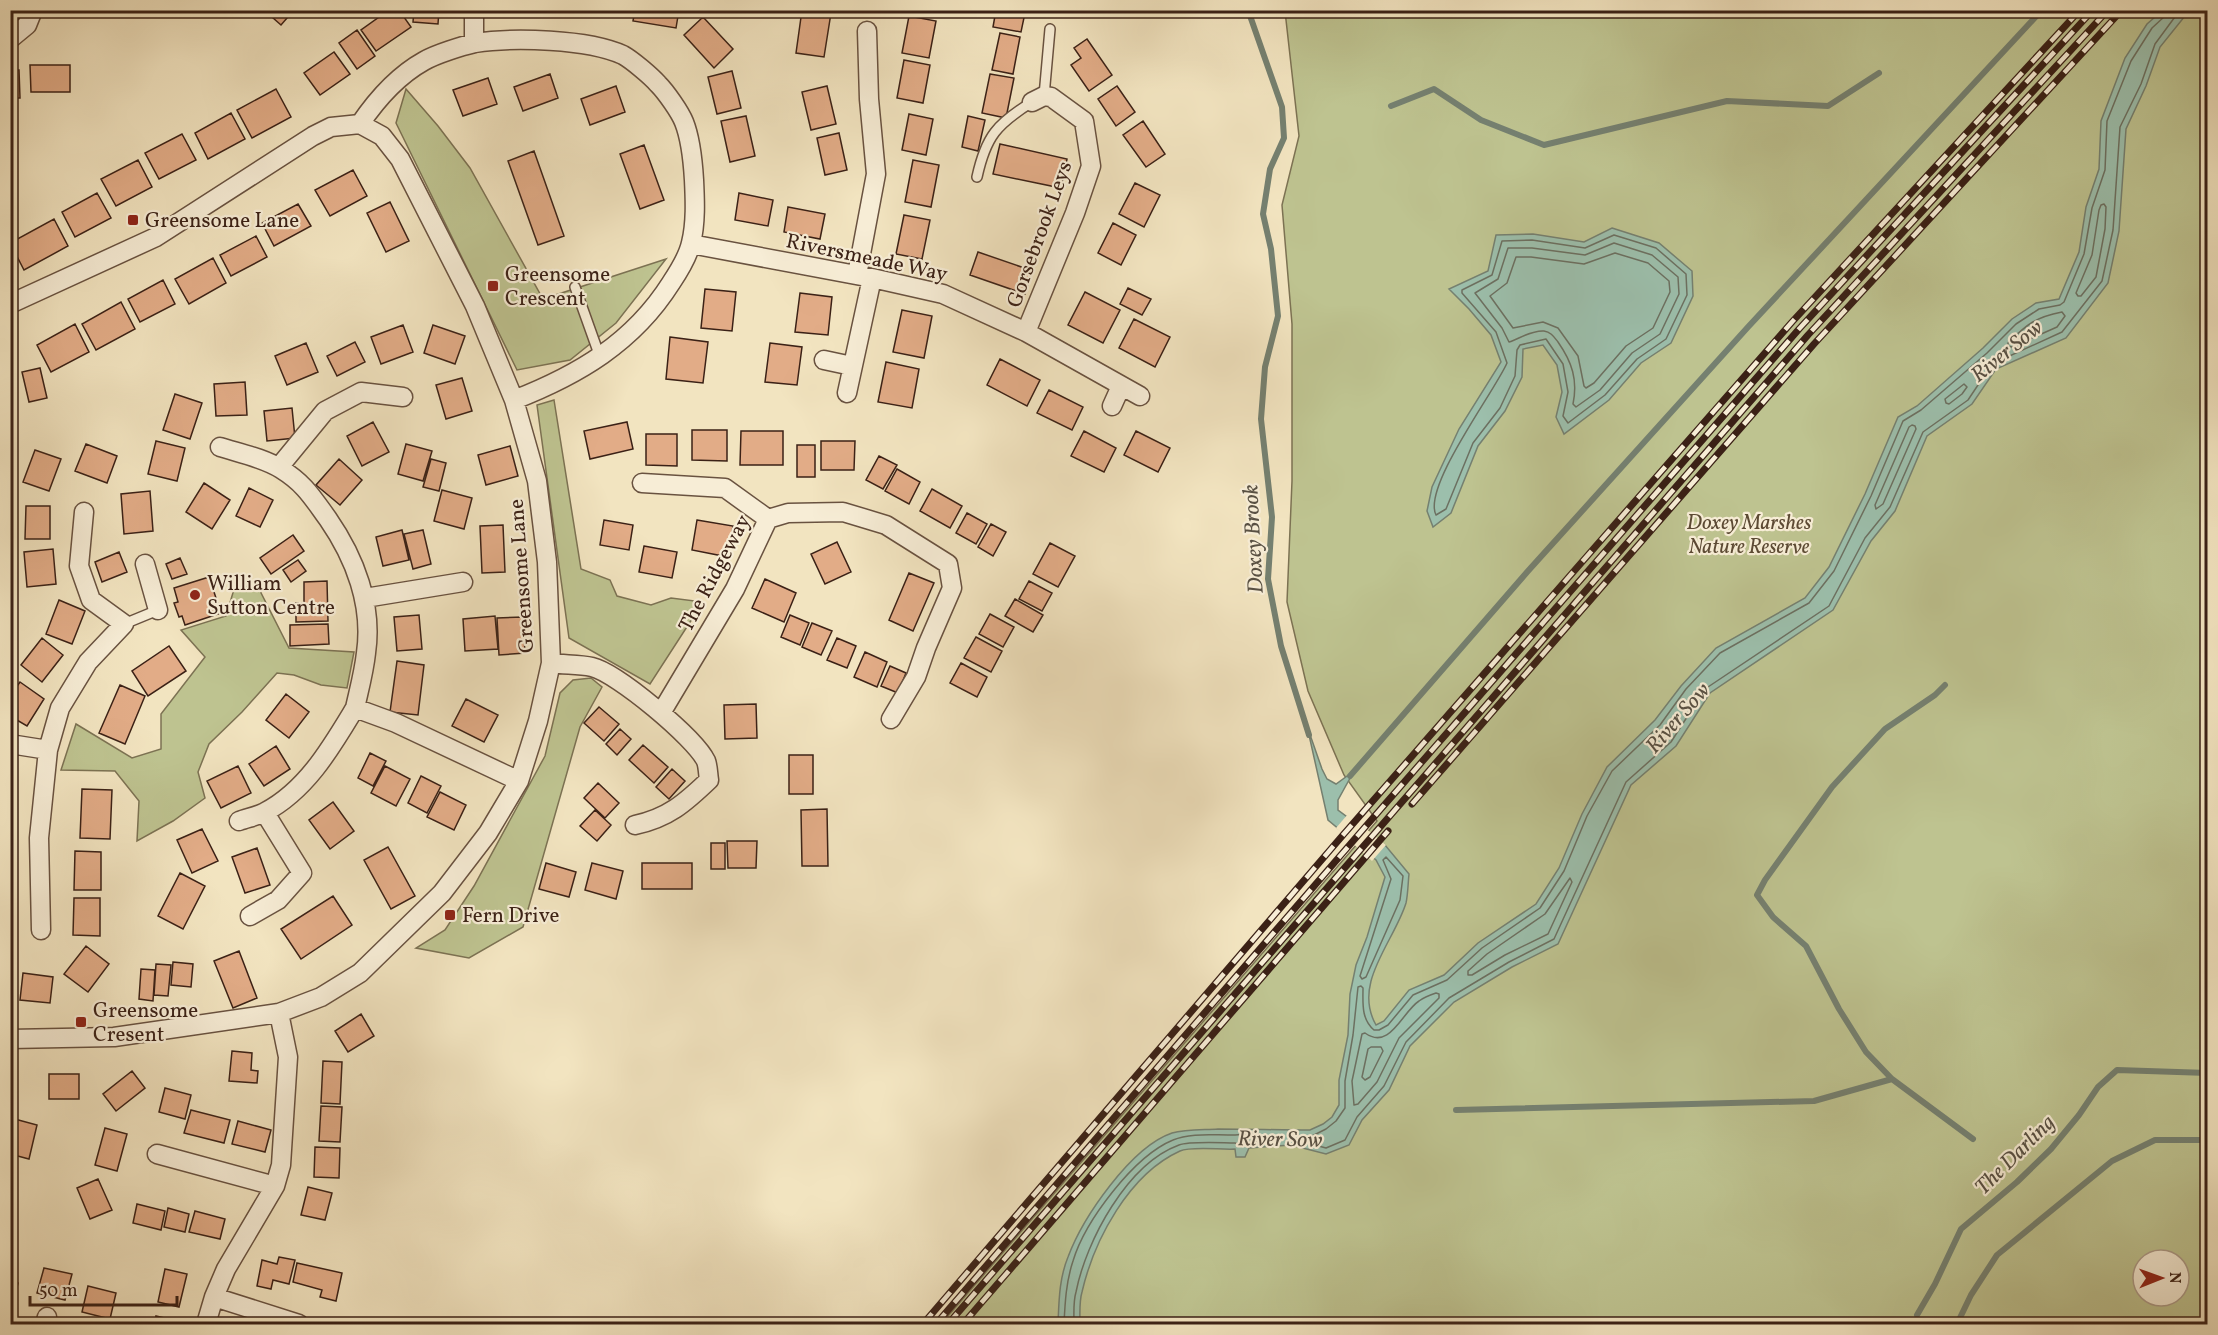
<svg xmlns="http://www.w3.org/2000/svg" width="2218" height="1335" viewBox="0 0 2218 1335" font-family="Vollkorn,serif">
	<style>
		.green { fill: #bec390; stroke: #7c7253; stroke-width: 1.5; fill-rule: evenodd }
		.water { fill: #9cbfac; stroke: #758070; stroke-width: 1.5 }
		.pier { fill: #f2e4c0 }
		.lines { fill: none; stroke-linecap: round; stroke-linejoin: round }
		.shore { stroke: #6c7061; stroke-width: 1.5 }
		.stream { stroke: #758070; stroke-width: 6 }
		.building { fill: #e2ac87; stroke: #3b2116; stroke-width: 1.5 }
		.service-casing { stroke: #695240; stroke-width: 12 }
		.minor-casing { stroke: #695240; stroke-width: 21 }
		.service { stroke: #f7edd6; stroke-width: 9 }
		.minor { stroke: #f7edd6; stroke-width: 18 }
		.rail-casing { stroke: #3b2116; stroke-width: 7 }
		.rail { stroke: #f7edd6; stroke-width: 4.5; stroke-dasharray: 14; stroke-linecap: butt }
		.poi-dot { fill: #8f2418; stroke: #f7edd6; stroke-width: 2 }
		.labels { text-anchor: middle; stroke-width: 4.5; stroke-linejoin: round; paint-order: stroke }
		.poi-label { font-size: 21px; fill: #3b2116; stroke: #f7edd6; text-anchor: start }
		.street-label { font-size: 21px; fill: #3b2116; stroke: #f7edd6 }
		.park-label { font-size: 21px; font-style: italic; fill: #5c4a34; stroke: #f7edd6 }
		.water-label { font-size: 22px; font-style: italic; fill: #585043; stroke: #f7edd6 }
	</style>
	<rect width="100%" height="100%" fill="#f2e4c0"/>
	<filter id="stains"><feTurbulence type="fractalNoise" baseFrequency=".00333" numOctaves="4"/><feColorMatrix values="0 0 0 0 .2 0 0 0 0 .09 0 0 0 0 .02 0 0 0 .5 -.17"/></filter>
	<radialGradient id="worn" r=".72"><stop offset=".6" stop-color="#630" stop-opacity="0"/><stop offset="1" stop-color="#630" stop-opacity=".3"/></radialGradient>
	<path class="green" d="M1285 11H2207V1324H941L1377 821 1344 775 1308 691 1287 602 1292 481V324L1282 205 1299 136ZM2143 1260H2179V1296H2143Z
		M406 89 438 126 470 168 543 299 666 259 616 323 570 360 517 370 396 123Z
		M554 400 581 569 610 580 617 596 651 605 671 598 703 602 650 684 569 638 537 405Z
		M235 586 258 587 289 648 354 652 347 688 321 685 294 675 277 673 242 712 209 744 198 772 205 798 173 821 137 841 139 801 115 771 61 770 76 724 132 758 161 749V714L205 657 181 630 226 616Z
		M591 678 602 687 580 727 523 927 469 958 416 948 445 930 474 886 545 756 560 693 573 680Z"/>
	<path class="water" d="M2162 11H2189L2160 47 2146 86 2126 129 2119 231 2108 283 2066 338 1996 369 1972 404 1927 436 1895 511 1871 541 1833 610 1710 693 1676 746 1631 785 1558 944 1512 967 1454 1002 1410 1046 1389 1090 1362 1120 1349 1145 1326 1154 1291 1145 1249 1148 1245 1157H1236L1235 1149C1222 1150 1191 1146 1180 1151 1129 1174 1094 1240 1082 1292 1079 1302 1080 1314 1080 1324H1058C1059 1301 1059 1279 1068 1257 1083 1217 1131 1147 1172 1133 1186 1129 1204 1130 1218 1129 1249 1129 1279 1130 1310 1130L1323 1124 1332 1117 1339 1105V1080L1348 1035 1350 994 1356 965 1367 937 1385 877 1376 860 1328 820 1307 726 1322 769 1327 779 1336 784 1354 771 1338 800V810L1385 845 1409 874C1408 883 1408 894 1406 903 1394 942 1352 983 1376 1025L1384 1021 1409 990 1444 975 1478 943 1536 904 1559 868 1582 814 1607 767 1655 720 1681 686 1716 648 1805 598 1829 567 1865 494 1898 417 1917 406 1983 348 2012 319 2036 303 2059 299 2079 252 2086 207 2099 169 2101 121 2125 58 2147 24Z
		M1612 228 1659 243 1692 271 1693 296 1671 343 1641 363 1609 400 1564 434 1556 417 1562 392 1557 365 1543 345 1523 349 1522 377 1505 411 1478 446 1451 513 1433 527 1427 511 1432 487 1459 429 1501 362 1491 335 1469 309 1449 289 1488 271 1496 235 1533 234 1584 242Z"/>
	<path class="pier" d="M1348 814 1386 845 1372 861 1336 828Z"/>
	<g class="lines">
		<path class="shore" d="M2166 10 2165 16 2152 28 2131 61 2107 121 2105 170 2092 208 2084 254 2064 302 2060 305 2039 309 2016 324 1987 353 1921 410 1903 421 1871 496 1834 571 1809 603 1720 653 1686 689 1660 725 1612 771 1587 816 1564 871 1540 908 1482 948 1447 980 1413 995 1388 1025 1379 1030H1374C1361 1019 1363 1003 1363 988L1361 986 1358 987 1353 1035 1345 1081V1108L1336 1121 1326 1129 1312 1136H1300V1141L1326 1148 1345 1140 1357 1117 1384 1086 1406 1042 1449 998 1509 962 1554 939 1626 782 1671 742 1705 689 1829 606 1865 538 1890 507 1923 432 1968 400 1992 364 2062 332 2102 281 2113 230 2120 127 2141 84 2155 44 2180 10
			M2104 204 2106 207 2105 229 2096 277 2081 296H2078L2076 293 2092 255 2099 210 2101 205Z
			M1614 235 1656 248 1686 274 1687 295 1666 339 1637 359 1605 395 1568 423 1563 416 1568 392 1563 364 1546 339 1520 345 1517 350 1515 376 1500 408 1473 443 1446 509 1436 515C1422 487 1495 391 1507 363L1496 332 1462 293V290L1492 275 1502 241 1532 240 1585 248Z
			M1614 243 1652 255 1678 277 1679 294 1660 334 1632 353 1600 390 1576 407 1573 404C1578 380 1572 362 1558 342 1554 337 1551 332 1544 331 1531 330 1519 339 1509 342L1502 328 1475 293 1498 279 1508 248H1532L1585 255Z
			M1615 253 1648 263 1669 281 1670 292 1653 328 1626 346 1594 383 1586 388 1584 386 1578 356 1558 328 1543 322 1513 328 1490 296 1507 283 1516 257H1531L1584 264Z
			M2062 312 2065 316 2057 327 2012 347 2008 346V343C2027 324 2036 317 2062 312Z
			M1964 384 1967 387 1962 394 1949 404 1946 403 1945 399Z
			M1912 425 1915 426 1916 429 1883 504 1876 509 1875 505 1909 427Z
			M1386 857 1403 876 1400 900 1366 977 1362 979 1360 976 1391 879 1383 860Z
			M1570 878 1572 882 1548 934 1505 955 1472 975H1468V971L1487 954 1545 914Z
			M1436 993 1439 994V998L1399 1038 1377 1082 1358 1104 1354 1105 1352 1081 1362 1034 1365 1033C1390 1051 1402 1012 1419 1001 1424 997 1430 995 1436 993Z
			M1371 1047H1381L1383 1051 1370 1077 1365 1080 1362 1077 1368 1049Z
			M1064 1324C1065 1303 1066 1282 1073 1261 1085 1221 1134 1156 1173 1140 1189 1133 1211 1135 1228 1135 1240 1135 1253 1133 1265 1136L1264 1141 1248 1142 1242 1146 1235 1143C1222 1143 1190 1141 1179 1145 1127 1164 1086 1241 1076 1292 1073 1302 1074 1314 1074 1324"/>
		<path class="stream" d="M1248 10 1282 107 1284 138 1270 169 1263 214 1271 249 1278 316 1265 367 1261 419 1272 517 1268 579 1281 646 1309 735
			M1391 106 1434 89 1481 120 1544 145 1727 101 1828 106 1879 73
			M1945 685 1935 695 1885 729 1832 787 1765 880 1757 895 1773 917 1806 946 1839 1009 1866 1052 1892 1079 1973 1139
			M1350 776 1528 571 1748 327 2042 10
			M1456 1110 1814 1101 1892 1079
			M1917 1315 1935 1284 1961 1229 2017 1182 2051 1149 2079 1115 2098 1087 2117 1070 2208 1073
			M1957 1324 1971 1295 1997 1255 2112 1161 2155 1140H2208"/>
	</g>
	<path class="building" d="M176 10H216V16H176Z
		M264 10H294L281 25Z
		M389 10H399L411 27 376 51 361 30Z
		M414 10H439L438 24 413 22Z
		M564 10H610L609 17Z
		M635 10H679L676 28 633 21Z
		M802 10 831 13 824 57 796 53Z
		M996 10 1025 13 1021 32 993 27Z
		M909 16 936 21 929 58 902 53Z
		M703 17 733 49 714 68 684 35Z
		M357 30 375 56 357 69 339 43Z
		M1000 33 1020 37 1013 74 992 70Z
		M1087 39 1112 75 1089 91 1071 65 1081 58 1074 48Z
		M334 52 350 74 320 95 304 73Z
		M904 60 930 65 923 103 897 98Z
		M30 65H70V92H31Z
		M10 70H19L20 98H10Z
		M732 71 741 108 717 114 708 77Z
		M550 74 558 98 523 111 514 87Z
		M990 74 1014 78 1006 118 982 113Z
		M488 78 497 104 463 116 453 90Z
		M616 86 625 112 590 125 581 99Z
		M827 86 836 124 811 130 802 92Z
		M1117 86 1135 112 1116 126 1098 99Z
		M276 89 291 117 252 138 237 110Z
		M231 113 245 139 208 159 195 133Z
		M909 114 933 119 926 155 902 150Z
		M746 116 755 156 730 162 721 121Z
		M968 116 985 120 978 151 962 147Z
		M1143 121 1165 154 1146 167 1123 135Z
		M839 133 847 170 825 175 817 138Z
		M182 134 196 160 159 179 145 153Z
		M1000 144 1067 159 1061 188 993 174Z
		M644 145 664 200 640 209 620 154Z
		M534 151 564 236 538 245 508 161Z
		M138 160 152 187 116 206 101 179Z
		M913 160 939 165 931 207 905 202Z
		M353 170 367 196 330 216 315 190Z
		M1135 183 1160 195 1144 227 1119 214Z
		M97 193 111 218 75 237 62 212Z
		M739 193 773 200 768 226 735 220Z
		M390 202 409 241 386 252 367 213Z
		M298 204 311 226 274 246 262 223Z
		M788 207 825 214 820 239 784 232Z
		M904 215 930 220 922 259 896 254Z
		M54 219 68 246 24 270 10 243Z
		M1113 223 1136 235 1121 265 1098 253Z
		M256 236 267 257 231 276 220 255Z
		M978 252 1033 271 1025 294 970 275Z
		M213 258 226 283 189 304 175 279Z
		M163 280 175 304 140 322 128 299Z
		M1128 288 1151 299 1142 315 1120 304Z
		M705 289 736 292 732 331 701 328Z
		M1085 292 1120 310 1103 343 1068 325Z
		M800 293 832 297 828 335 795 332Z
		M121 302 135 329 96 350 82 324Z
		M902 310 932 316 924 358 893 352Z
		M1134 319 1170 337 1155 367 1119 348Z
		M75 324 89 352 51 372 37 345Z
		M403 325 413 352 381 364 371 337Z
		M433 325 465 336 455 364 424 353Z
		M670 337 708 342 703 383 666 379Z
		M355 342 365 362 337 376 327 356Z
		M306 343 318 372 287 385 275 356Z
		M770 343 802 347 797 385 765 382Z
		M1000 359 1040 380 1027 406 987 385Z
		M886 362 919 369 912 408 878 402Z
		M40 368 47 398 29 402 22 372Z
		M462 378 472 411 446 419 436 385Z
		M245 382 247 415 216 416 214 384Z
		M1049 390 1083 407 1072 430 1037 413Z
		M175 394 202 403 190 439 163 430Z
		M292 408 295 438 267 441 264 411Z
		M373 422 389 452 362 466 347 436Z
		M627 422 633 449 590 459 584 431Z
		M692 430H727V461L692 460Z
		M741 431H783V465H740Z
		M1084 431 1116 448 1104 472 1071 456Z
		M1136 431 1170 448 1158 472 1124 455Z
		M646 434H677V466L646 465Z
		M156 441 185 448 177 481 148 474Z
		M821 441H855L854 470H821Z
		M86 444 117 456 107 483 75 471Z
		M406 444 432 451 423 481 398 474Z
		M797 445H815V477H797Z
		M510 446 518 476 486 485 478 455Z
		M35 450 61 459 49 491 23 482Z
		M879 456 897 465 883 489 866 480Z
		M339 459 362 480 340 505 316 485Z
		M431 459 446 463 439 491 423 487Z
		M897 469 920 482 909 504 885 491Z
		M204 483 230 500 212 529 186 512Z
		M249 488 273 500 260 527 236 516Z
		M932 489 962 506 950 528 920 511Z
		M442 490 472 498 464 529 434 521Z
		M150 491 153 531 124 534 121 494Z
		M26 506H50V539H25Z
		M967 513 987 524 976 544 956 533Z
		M604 520 633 525 629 550 600 545Z
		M697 520 733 526 728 557 692 550Z
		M991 524 1006 532 993 556 978 547Z
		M503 525 505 572 482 573 480 526Z
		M402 530 409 560 383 566 376 537Z
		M423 530 431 564 413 569 404 534Z
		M293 535 304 551 271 574 260 558Z
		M837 542 851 572 825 584 811 554Z
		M1050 543 1075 556 1058 587 1033 574Z
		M644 546 677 552 672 578 639 572Z
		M53 549 56 584 27 587 24 552Z
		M119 552 127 572 102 582 95 562Z
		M180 558 187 574 172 579 166 564Z
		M298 560 306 571 291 582 283 570Z
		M909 573 934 583 913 631 889 620Z
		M209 577 221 613 185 625 182 616 179 617 174 603 178 602 174 588Z
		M765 579 796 593 784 622 752 608Z
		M327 581 328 621 296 622V603H304V582Z
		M1029 581 1052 593 1042 611 1019 599Z
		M1015 599 1043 615 1033 632 1005 616Z
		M59 600 85 611 72 644 46 634Z
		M990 614 1014 627 1003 647 979 634Z
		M419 615 422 649 397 651 394 617Z
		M790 615 809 623 800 645 781 637Z
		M495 616 498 649 465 651 463 619Z
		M523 617 525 653 499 655 497 618Z
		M812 623 832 631 821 655 802 647Z
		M328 624 329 644 290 646V625Z
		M976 637 1002 651 991 672 964 658Z
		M42 638 63 655 42 682 21 665Z
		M837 638 856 646 847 668 827 660Z
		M169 646 186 671 148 696 132 671Z
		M865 652 887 662 877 687 854 677Z
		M397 661 424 665 418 715 390 712Z
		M961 663 987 677 977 697 950 683Z
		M890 666 906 673 898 693 881 686Z
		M20 682 44 699 27 726 10 716V696Z
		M120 685 145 696 125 744 99 733Z
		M286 694 309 712 289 738 266 720Z
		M466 699 498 715 484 742 452 726Z
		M756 704 757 738 725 739 724 705Z
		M599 707 619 724 604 741 584 723Z
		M620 729 631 739 617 755 606 744Z
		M643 745 668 767 654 783 629 760Z
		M276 746 290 769 264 786 249 764Z
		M370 753 386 761 373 786 358 778Z
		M789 755H813V794H789Z
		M238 766 251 793 221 808 207 781Z
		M385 766 410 779 396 806 371 793Z
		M672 769 685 781 669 799 656 787Z
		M421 776 441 786 427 813 408 803Z
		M598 783 619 803 605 818 584 798Z
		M82 789 112 790 110 839 80 838Z
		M440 792 466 805 454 830 427 817Z
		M333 802 354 831 330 849 309 820Z
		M827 809 828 866H802L801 810Z
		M595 810 611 825 597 841 580 826Z
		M202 829 218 861 192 873 177 840Z
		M727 841H757L756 868H728Z
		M711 843H725V869H711Z
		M388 847 415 896 391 909 364 860Z
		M257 848 270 885 245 893 232 857Z
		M75 851 101 852V890H74Z
		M546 863 576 872 569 897 539 889Z
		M592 863 623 871 616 899 585 890Z
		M642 863H692V889H642Z
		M180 873 205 886 183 929 158 916Z
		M333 896 352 925 301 959 281 929Z
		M74 898H100V936L73 935Z
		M86 946 109 964 88 992 64 974Z
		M239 951 257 998 233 1008 214 961Z
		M173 962 193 964 191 987 171 985Z
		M156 964 171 965 168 996 154 995Z
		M141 969 155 970 153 1001 139 999Z
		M23 973 53 977 50 1003 20 1000Z
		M361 1014 374 1036 348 1052 335 1031Z
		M232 1051 252 1053 251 1070 258 1071 257 1083 229 1081Z
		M323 1061 342 1062 340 1104 321 1103Z
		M132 1071 145 1088 116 1111 103 1094Z
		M49 1074H79V1099H49Z
		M165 1088 191 1095 185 1119 159 1112Z
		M321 1106 342 1107 340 1142 319 1141Z
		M191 1110 230 1120 224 1143 184 1133Z
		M11 1118 37 1125 29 1159 10 1154Z
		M238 1121 271 1130 265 1152 232 1144Z
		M105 1128 127 1134 117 1171 95 1165Z
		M315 1147 340 1148 339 1178 314 1177Z
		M98 1179 112 1210 90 1219 77 1188Z
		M308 1187 332 1193 325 1220 301 1215Z
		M137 1204 165 1211 161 1230 133 1223Z
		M168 1208 189 1214 185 1232 164 1227Z
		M195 1211 225 1219 220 1239 189 1232Z
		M279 1257 295 1260 289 1284 273 1280 271 1289 257 1286 262 1260 277 1264Z
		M297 1263 342 1273 336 1301 320 1297 322 1290 293 1282Z
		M44 1268 72 1274 65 1300 37 1293Z
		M165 1269 187 1274 179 1307 158 1302Z
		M10 1281 18 1283 12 1309 10 1308Z
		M88 1286 116 1293 110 1319 82 1312Z
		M156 1316 178 1321 177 1324H154Z"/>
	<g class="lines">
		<g class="service-casing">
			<path id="service" d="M1044 96 1050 29
				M977 177C986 136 997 124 1032 102
				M575 287 600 357
				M124 624 158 610"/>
		</g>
		<g class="minor-casing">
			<path id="minor" d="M474 10V43
				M10 39 27 25 33 10
				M360 124C377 99 397 76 424 61 436 54 462 46 475 43 513 37 588 39 623 55 632 60 651 76 658 84 666 92 680 112 684 122 690 137 693 163 694 180 695 200 696 223 691 243 688 257 679 271 671 283 633 343 578 375 514 400
				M691 244 872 278 943 294 1026 332 1140 396
				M857 275 876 174 869 99 867 31
				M10 304 156 237 313 136 331 127 360 124 382 136 400 159 475 306 514 400 537 481 547 562 551 663 538 721 519 781 488 833 442 893 360 973 321 997 279 1013 114 1037 10 1039
				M1026 332 1075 213 1091 166 1084 121 1051 97 1044 96 1032 102
				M824 360 852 366
				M847 393 872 278
				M1112 406 1121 386
				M220 447C239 453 264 458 281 469 305 484 312 497 328 519 355 558 373 605 366 653 364 672 359 690 355 708L396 723 519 781
				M279 467 325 411 361 392 403 397
				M642 483 725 488 768 519
				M145 564 158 610
				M365 598 463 582
				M551 663C564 665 579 664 592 667 617 673 695 738 706 761 708 766 708 774 709 780 685 803 668 818 635 825
				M661 713 735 589 768 519 788 513 843 512 886 525 948 564 952 588 926 648 916 677 891 719
				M10 744 48 750 60 708 88 662 124 624 91 600 79 566 84 512
				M239 821C247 818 258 816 265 812 307 790 332 746 355 708
				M250 916 278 900 302 873 265 813
				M41 930 39 838 48 750
				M157 1154 275 1186
				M214 1297 299 1324
				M45 1324 47 1317
				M206 1324 214 1297 226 1269 275 1186 281 1165 288 1057 279 1013"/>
		</g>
		<use href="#service" class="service"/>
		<use href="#minor" class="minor"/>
		<g class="rail-casing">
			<path id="rail" d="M1412 804 1814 344 2122 10
				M923 1324 1343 835 1792 322 2080 10
				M936 1324 1366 826 1799 329 2093 10
				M948 1324 1808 335 2108 10
				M963 1324 1388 831"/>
		</g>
		<use href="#rail" class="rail"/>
	</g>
	<g class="poi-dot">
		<rect x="127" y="214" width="12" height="12" rx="3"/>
		<rect x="487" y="280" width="12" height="12" rx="3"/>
		<circle cx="195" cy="595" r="6"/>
		<rect x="444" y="909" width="12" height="12" rx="3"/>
		<rect x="75" y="1016" width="12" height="12" rx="3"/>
	</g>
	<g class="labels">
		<g class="poi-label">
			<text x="145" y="227">Greensome Lane</text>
			<text x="505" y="281">Greensome<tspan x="505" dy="24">Crescent</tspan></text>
			<text x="207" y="590">William<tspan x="207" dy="24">Sutton Centre</tspan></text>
			<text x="462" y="922">Fern Drive</text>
			<text x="93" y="1017">Greensome<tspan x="93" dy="24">Cresent</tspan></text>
		</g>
		<g class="street-label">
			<text transform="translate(1039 234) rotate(-70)" y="7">Gorsebrook Leys</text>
			<text transform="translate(867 257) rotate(12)" y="7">Riversmeade Way</text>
			<text transform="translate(714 573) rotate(-62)" y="7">The Ridgeway</text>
			<text transform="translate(521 576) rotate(-94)" y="7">Greensome Lane</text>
		</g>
		<g class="park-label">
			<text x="1749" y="529">Doxey Marshes<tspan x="1749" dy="24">Nature Reserve</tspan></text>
		</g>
		<g class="water-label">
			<text transform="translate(2006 350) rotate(-39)" y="8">River Sow</text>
			<text transform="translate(1252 539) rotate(-93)" y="8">Doxey Brook</text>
			<text transform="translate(1677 717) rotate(-49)" y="8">River Sow</text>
			<text transform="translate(1280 1138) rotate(1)" y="8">River Sow</text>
			<text transform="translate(2014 1154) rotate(-45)" y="8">The Darling</text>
		</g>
	</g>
	<rect width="2218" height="1335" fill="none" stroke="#f2e4c0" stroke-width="36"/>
	<rect x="12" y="12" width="2194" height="1311" fill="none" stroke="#3b2116" stroke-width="3"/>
	<rect x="18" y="18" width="2182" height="1299" fill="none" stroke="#3b2116" stroke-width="1.5"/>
	<g transform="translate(2161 1278) rotate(89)"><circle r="28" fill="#f7edd6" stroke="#ac9b89" stroke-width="1.5"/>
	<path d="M0-4.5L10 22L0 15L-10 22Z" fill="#8f2418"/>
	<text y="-9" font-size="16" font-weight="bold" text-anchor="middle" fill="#3b2116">N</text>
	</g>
	<path d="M30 1296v9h147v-9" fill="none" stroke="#3b2116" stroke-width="3"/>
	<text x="39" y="1296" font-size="18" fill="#3b2116" stroke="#f7edd6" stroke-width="4.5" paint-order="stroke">50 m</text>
	<rect width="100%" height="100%" filter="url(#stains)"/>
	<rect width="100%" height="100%" fill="url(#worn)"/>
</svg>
